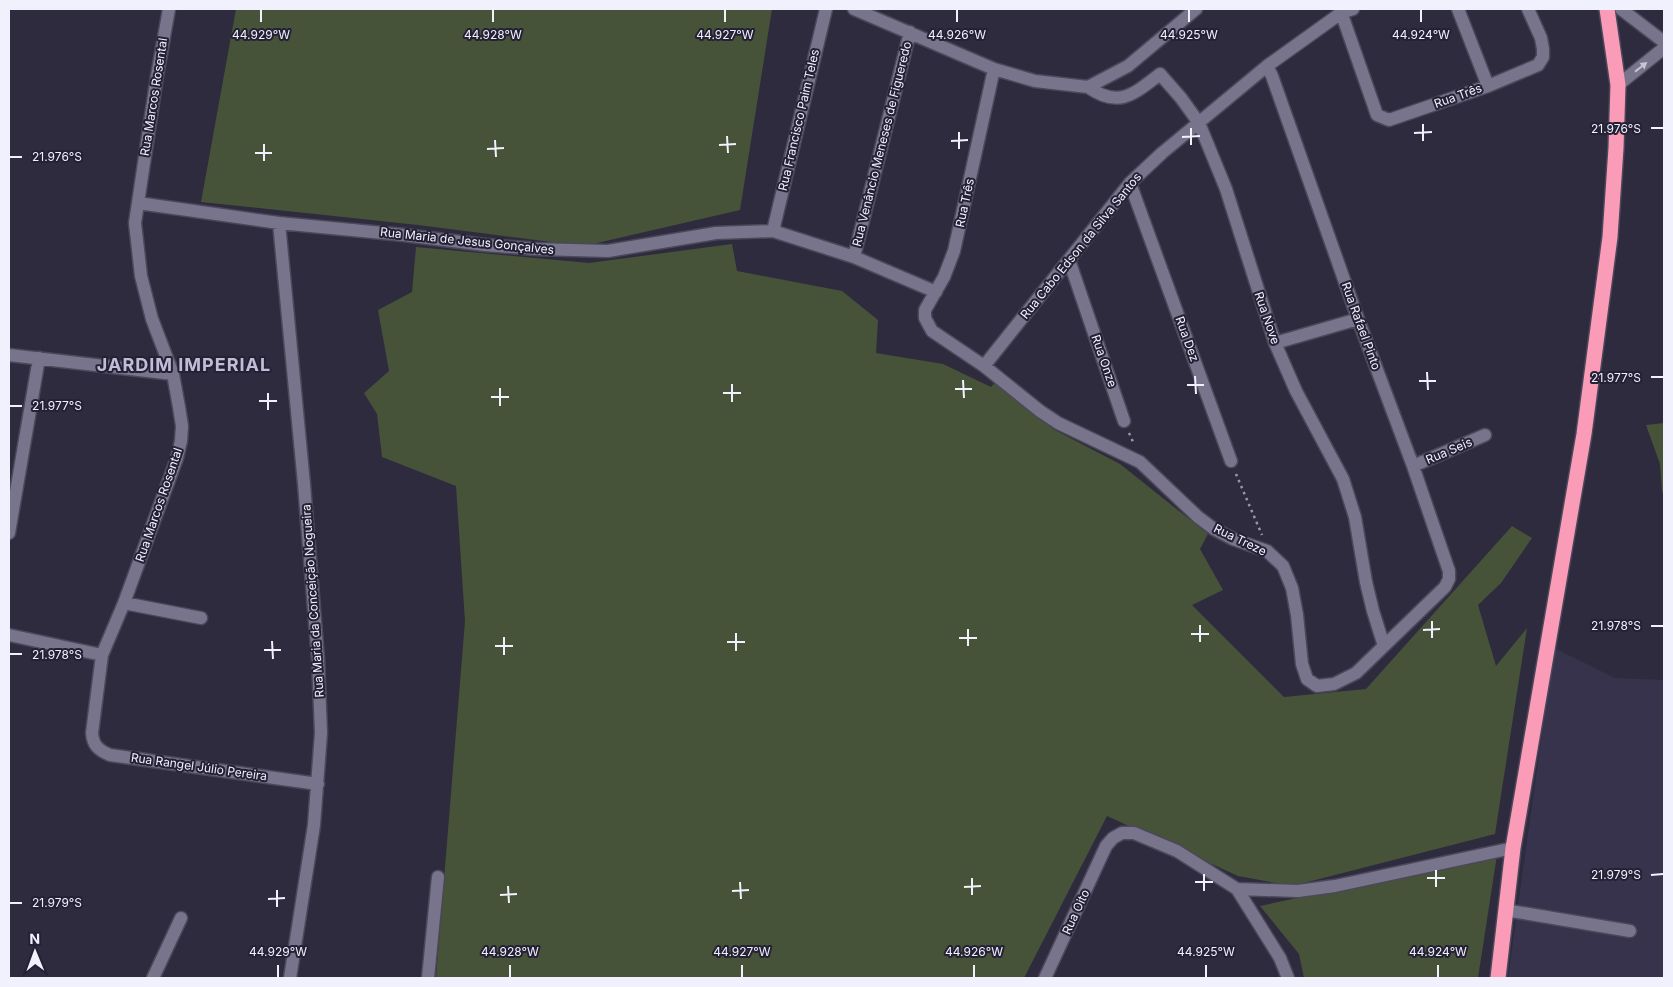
<svg xmlns="http://www.w3.org/2000/svg" width="1673" height="987" viewBox="0 0 1673 987" font-family="Inter,sans-serif">
	<style>
		.built { fill: #37334d }
		.green { fill: #465338 }
		.lines { fill: none; stroke-linecap: round; stroke-linejoin: round }
		.minor-casing { stroke: #4b4859; stroke-width: 15 }
		.highway-casing { stroke: #4b4859; stroke-width: 18 }
		.path { stroke: #9997a7; stroke-width: 2.5; stroke-dasharray: 2.5 4; stroke-linecap: butt }
		.minor { stroke: #77748c; stroke-width: 12 }
		.highway { stroke: #fa9bb8; stroke-width: 15 }
		.oneway { fill: #c6c5d5 }
		.ticks { fill: none; stroke: #f1f0fd; stroke-width: 2 }
		.labels { text-anchor: middle; stroke-width: 4; stroke-linejoin: round; paint-order: stroke }
		.street-label { font-size: 12px; fill: #f1f0fd; stroke: #242135 }
		.district-label { font-size: 18px; font-weight: bold; letter-spacing: 1px; fill: #c0bdd7; stroke: #242135 }
		.ticks-label { font-size: 12px; text-anchor: middle; fill: #f1f0fd; stroke: #242135; stroke-width: 4; stroke-linejoin: round; paint-order: stroke }
	</style>
	<rect width="100%" height="100%" fill="#2e2b3f"/>
	<path class="built" d="M1554 648 1615 678 1664 680V978H1508Z"/>
	<path class="green" d="M236 9H772L740 210 584 246 418 225 201 202Z
		M732 244 737 271 842 291 878 320 876 353 943 364 991 387 999 378 1053 429 1120 464 1208 534 1200 549 1223 590 1192 605 1284 697 1366 689 1512 526 1532 538 1501 583 1478 605 1496 666 1527 628 1495 834 1292 886 1238 876 1107 816 1024 978H436L465 621 456 486 382 457 377 414 364 393 389 371 378 310 412 292 416 247 589 263Z
		M1664 423V497L1662 491 1660 464 1646 425Z
		M1497 855 1478 978H1304L1299 954 1260 906Z"/>
	<g class="lines">
		<g class="minor-casing">
			<path id="minor" d="M169 9 157 76 135 223 141 276 152 319 173 374 179 407 182 426 181 441 177 458 124 603 102 655 92 733C93 745 98 750 110 755L318 784
				M854 9 994 69 1035 81 1088 87 1128 66 1196 9
				M1340 9 1377 115 1389 120 1488 86 1538 65 1543 57V49L1541 38 1528 9
				M1458 9 1488 86
				M1621 9 1664 42
				M994 69 954 251 944 277 925 310V318L932 331 984 366 1040 411 1058 423 1140 462 1198 517 1214 529 1233 539 1267 551 1283 566 1292 588 1297 615 1302 664 1307 679 1317 686 1334 684 1356 673 1445 587 1449 579V571L1413 466 1358 319 1272 76 1267 66
				M1618 85 1664 48
				M1088 87C1119 109 1134 94 1160 74L1181 98 1199 123 1226 189 1275 343 1296 391 1343 479 1355 517 1366 582 1373 611 1384 646
				M1130 183 1231 461
				M138 203 279 223 404 235 485 245 537 249 608 251 716 233 773 231 854 257 936 292
				M279 223 304 484 318 659 321 733 314 825 290 978
				M773 231 826 9
				M854 257 910 32
				M1069 260 1124 421
				M1275 343 1358 319
				M9 355 173 374
				M984 366 1130 183 1162 153 1267 66 1341 13 1353 9
				M1413 466 1485 435
				M9 533 39 358
				M124 603 201 618
				M9 635 102 655
				M1237 889 1298 891 1335 886 1513 848
				M1505 910 1630 931
				M153 978 181 918
				M428 978 438 877
				M1045 978 1106 846 1113 838 1122 833H1134L1177 851 1237 889 1280 958 1288 978"/>
		</g>
		<g class="highway-casing">
			<path id="highway" d="M1498 978 1513 848 1584 434 1610 237 1616 148 1618 85 1607 9"/>
		</g>
		<path class="path" d="M1129 433 1134 444
			M1236 474 1262 535"/>
		<use href="#minor" class="minor"/>
		<use href="#highway" class="highway"/>
	</g>
	<defs><path id="oneway-solid" d="M-6-.8H1V-3.2L6.5 0L1 3.2V.8H-6Z" transform="scale(1.25)"/></defs>
	<use class="oneway" href="#oneway-solid" transform="translate(1641 67) rotate(-38)"/>
	<path class="ticks" d="M261 10V22M493 10V22M725 10V22M957 10V22M1189 10V22M1421 10V22M1423 124V141M1191 128V145M1651 128H1663M959 132V149M1414 133 1432 132M727 136 728 153M1182 137 1200 136M495 140 496 157M951 141 968 140M264 144V161M719 145 736 144M487 149 504 148M255 153H272M10 157H22M1427 372 1428 390M1195 376 1196 394M1651 377H1663M963 380 964 398M1419 381H1436M732 384V402M1187 385H1204M500 388V406M955 389H972M268 393V410M723 393H741M491 397H509M259 401H277M10 406H22M1432 621V638M1200 625V642M1651 626H1663M968 629V646M1423 630 1440 629M736 633V651M1191 634H1209M504 637V655M959 638H977M272 641 273 659M727 642H745M495 646H513M264 650H281M10 654H22M1436 870V887M1204 874V891M1651 875 1663 874M972 878V895M1427 878H1445M740 882 741 899M1195 882H1213M508 886 509 903M964 887 981 886M277 890V907M732 891 749 890M500 895 517 894M268 899 285 898M10 903H22M278 965V977M510 965V977M742 965V977M974 965V977M1206 965V977M1438 965V977"/>
	<g class="labels">
		<g class="street-label">
			<text transform="translate(1458 96) rotate(-20)" y="4">Rua Três</text>
			<text transform="translate(154 97) rotate(-81)" y="4">Rua Marcos Rosental</text>
			<text transform="translate(799 120) rotate(-77)" y="4">Rua Francisco Paim Teles</text>
			<text transform="translate(882 144) rotate(-76)" y="4">Rua Venâncio Meneses de Figueredo</text>
			<text transform="translate(965 203) rotate(-78)" y="4">Rua Três</text>
			<text transform="translate(467 241) rotate(6)" y="4">Rua Maria de Jesus Gonçalves</text>
			<text transform="translate(1081 246) rotate(-51)" y="4">Rua Cabo Edson da Silva Santos</text>
			<text transform="translate(1267 318) rotate(71)" y="4">Rua Nove</text>
			<text transform="translate(1361 326) rotate(70)" y="4">Rua Rafael Pinto</text>
			<text transform="translate(1187 339) rotate(70)" y="4">Rua Dez</text>
			<text transform="translate(1104 361) rotate(71)" y="4">Rua Onze</text>
			<text transform="translate(1449 451) rotate(-23)" y="4">Rua Seis</text>
			<text transform="translate(159 505) rotate(-71)" y="4">Rua Marcos Rosental</text>
			<text transform="translate(1240 540) rotate(26)" y="4">Rua Treze</text>
			<text transform="translate(313 601) rotate(-94)" y="4">Rua Maria da Conceição Nogueira</text>
			<text transform="translate(199 767) rotate(8)" y="4">Rua Rangel Júlio Pereira</text>
			<text transform="translate(1076 912) rotate(-65)" y="4">Rua Oito</text>
		</g>
		<g class="district-label">
			<text x="184" y="371">JARDIM IMPERIAL</text>
		</g>
	</g>
	<g class="ticks-label">
		<text x="261" y="39">44.929°W</text>
		<text x="493" y="39">44.928°W</text>
		<text x="725" y="39">44.927°W</text>
		<text x="957" y="39">44.926°W</text>
		<text x="1189" y="39">44.925°W</text>
		<text x="1421" y="39">44.924°W</text>
		<text x="1616" y="133">21.976°S</text>
		<text x="57" y="161">21.976°S</text>
		<text x="1616" y="382">21.977°S</text>
		<text x="57" y="410">21.977°S</text>
		<text x="1616" y="630">21.978°S</text>
		<text x="57" y="659">21.978°S</text>
		<text x="1616" y="879">21.979°S</text>
		<text x="57" y="907">21.979°S</text>
		<text x="278" y="956">44.929°W</text>
		<text x="510" y="956">44.928°W</text>
		<text x="742" y="956">44.927°W</text>
		<text x="974" y="956">44.926°W</text>
		<text x="1206" y="956">44.925°W</text>
		<text x="1438" y="956">44.924°W</text>
	</g>
	<rect width="1673" height="987" fill="none" stroke="#f1f0fd" stroke-width="20"/>
	<g transform="translate(35 952) rotate(359)" stroke="#242135" stroke-width="4" paint-order="stroke">
	<path d="M0-4L9 19L0 12L-9 19Z" fill="#f1f0fd"/>
	<text y="-8" font-size="14" font-weight="bold" text-anchor="middle" fill="#f1f0fd">N</text>
	</g>
</svg>
